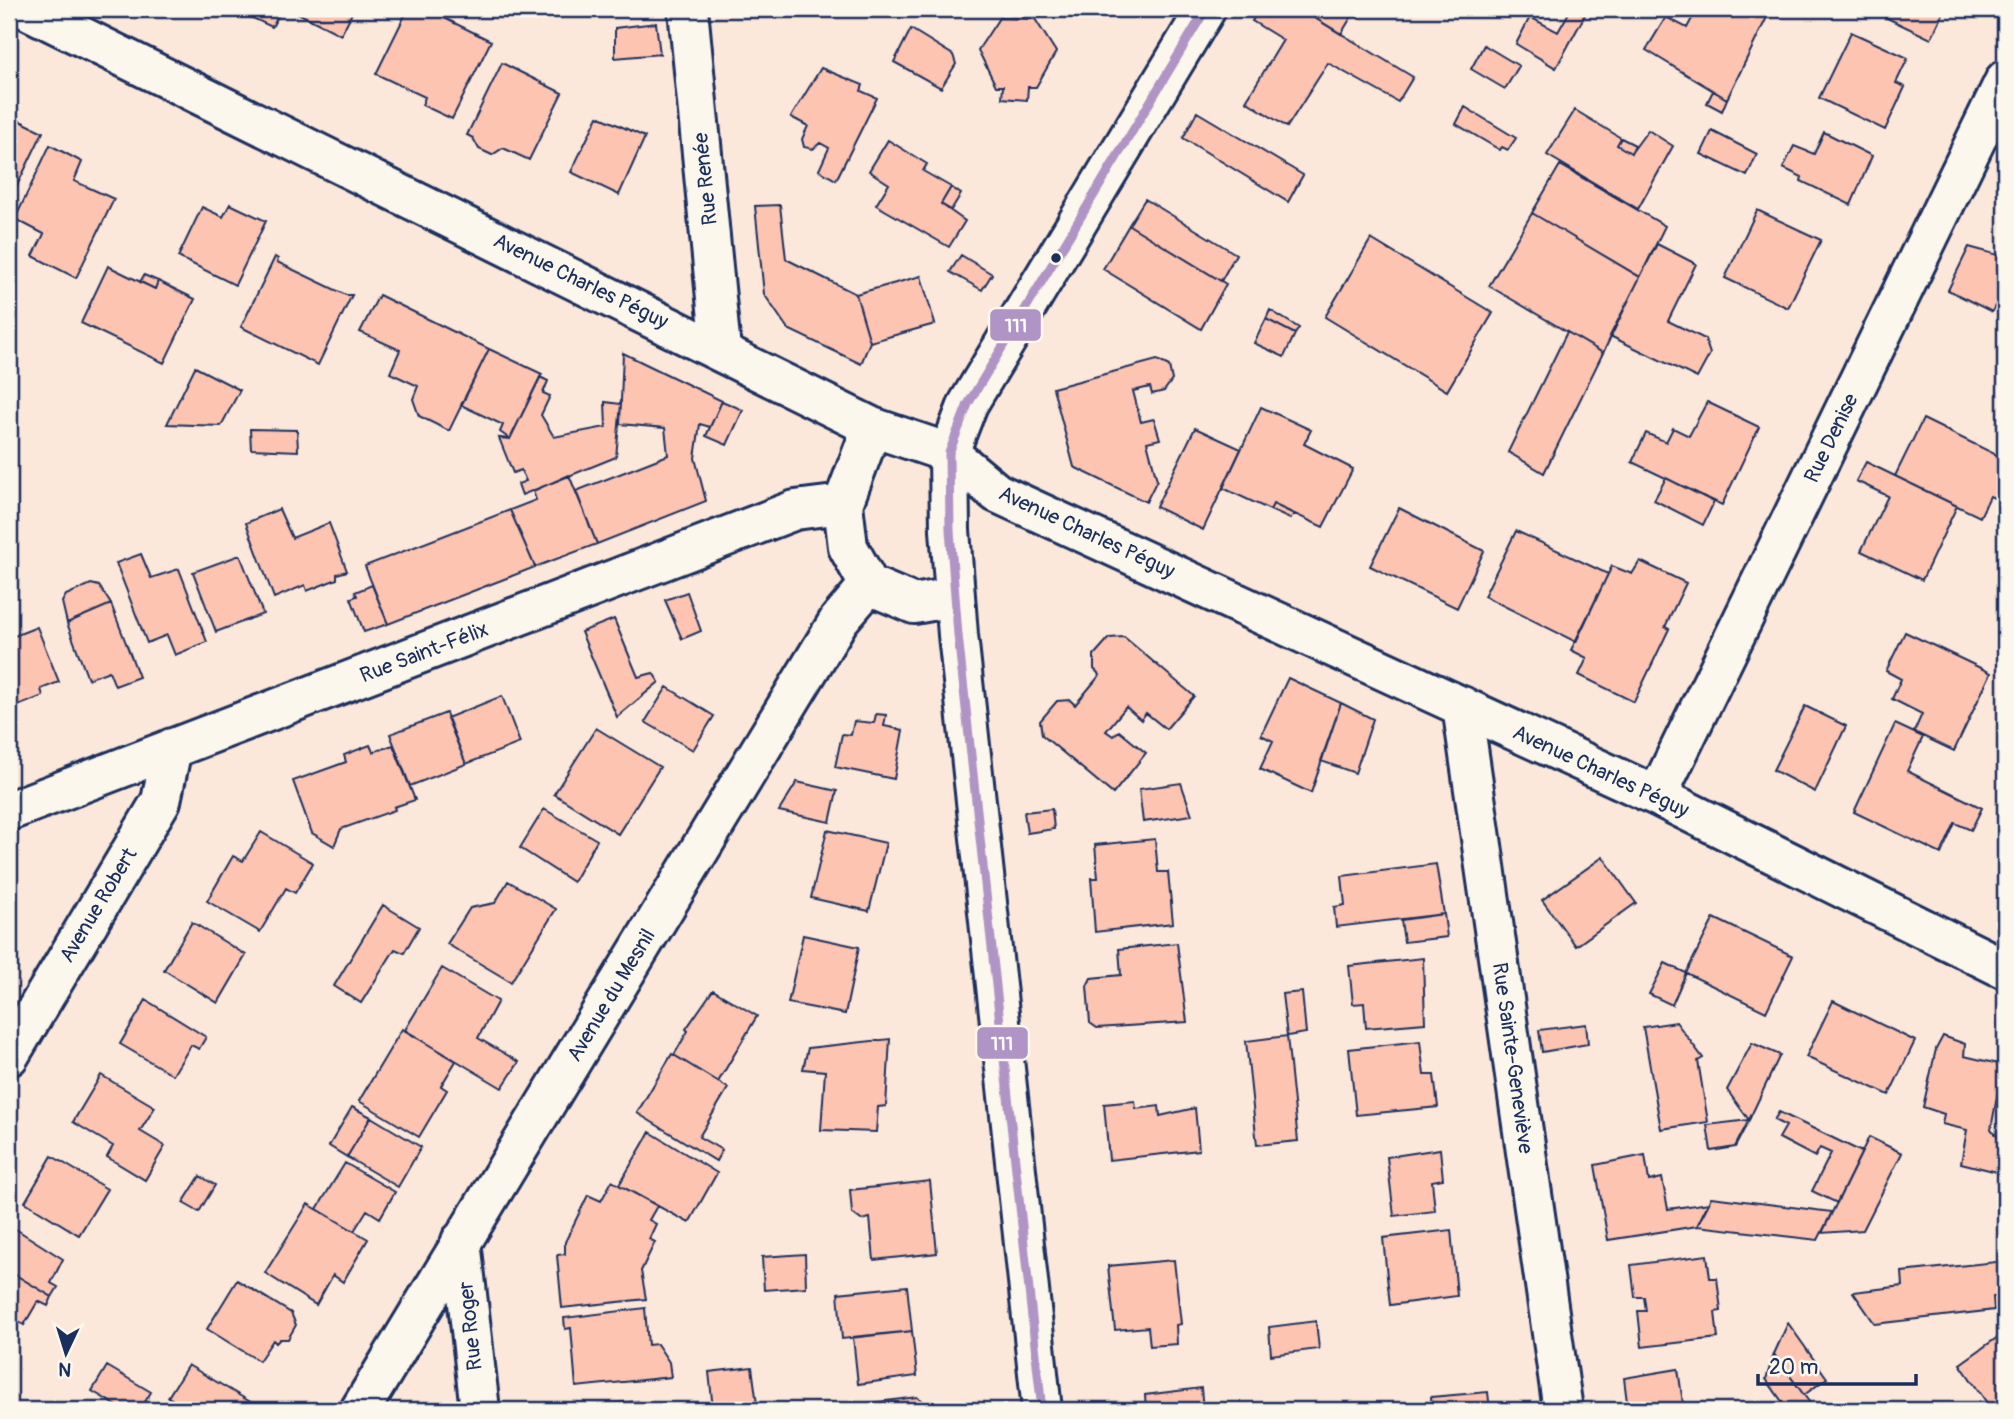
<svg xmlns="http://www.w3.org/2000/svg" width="2014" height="1419" viewBox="0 0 2014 1419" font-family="Pangolin,sans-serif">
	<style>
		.building { fill: #fdc4b1; stroke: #1b2f5e; stroke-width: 2 }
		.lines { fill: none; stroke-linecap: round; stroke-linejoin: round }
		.minor-casing { stroke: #1b2f5e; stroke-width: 44 }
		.tertiary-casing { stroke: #1b2f5e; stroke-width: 44 }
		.minor { stroke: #fbf7ec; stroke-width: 38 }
		.tertiary { stroke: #fbf7ec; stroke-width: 38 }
		.bus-1-casing { stroke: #fbf7ec; stroke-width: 14 }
		.bus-1 { stroke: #b094c5; stroke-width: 9 }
		.bus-dot { fill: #1b2f5e; stroke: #fbf7ec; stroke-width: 2.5 }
		.labels { text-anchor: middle; stroke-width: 7; stroke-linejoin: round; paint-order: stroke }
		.street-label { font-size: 21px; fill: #1b2f5e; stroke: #fbf7ec }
		.line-badge { stroke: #fbf7ec; stroke-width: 2.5 }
		.badge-label { font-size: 19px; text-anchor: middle; font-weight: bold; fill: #fff }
	</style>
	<rect width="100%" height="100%" fill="#fce8da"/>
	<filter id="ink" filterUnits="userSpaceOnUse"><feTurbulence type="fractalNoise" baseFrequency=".0143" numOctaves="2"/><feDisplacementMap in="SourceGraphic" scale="14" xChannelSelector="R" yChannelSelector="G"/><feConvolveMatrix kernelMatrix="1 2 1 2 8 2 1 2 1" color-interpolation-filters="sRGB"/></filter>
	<g filter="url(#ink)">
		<path class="building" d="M233 9H282L272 27Z
			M290 9H354L341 35Z
			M408 9H426L491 41 452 119 422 105 425 97 376 74Z
			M1260 9H1300L1413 77 1398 102 1328 63 1287 127 1246 101 1283 40 1252 21Z
			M1300 9H1366L1363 13 1356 9 1341 34Z
			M1571 9 1585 15 1556 68 1516 44 1530 17 1558 32Z
			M1697 9H1771L1727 99 1646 50 1666 17 1687 28Z
			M1868 9H1945L1931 39Z
			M999 18 1035 19 1056 52 1036 87H1028L1027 100 1002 98 1003 86H996L978 50Z
			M656 23 660 54 615 58V28Z
			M911 29 953 55 956 64 941 88 894 62Z
			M1851 32 1908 58 1896 83 1905 87 1885 130 1819 98Z
			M1484 45 1519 66 1505 89 1471 69Z
			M502 63 562 93 529 160 503 148 492 155 479 149 473 138 467 135Z
			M821 68 863 85 861 91 877 98 836 180 819 170 829 148 820 143 813 149 804 147 802 139 808 126 791 117Z
			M1713 91 1727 99 1722 111 1707 103Z
			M1465 107 1516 138 1508 150 1502 147 1500 150 1456 124Z
			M1575 110 1621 138 1617 145 1631 153 1648 130 1673 146 1638 209 1547 155Z
			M1197 112 1303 175 1288 202 1183 138Z
			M598 116 645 137 619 195 571 172Z
			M18 120 43 132 9 202V139Z
			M1712 131 1757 154 1747 176 1701 154Z
			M1824 132 1872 156 1851 205 1801 181 1802 177 1783 168 1794 146 1814 154Z
			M1621 138 1635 145 1631 153 1617 145Z
			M888 140 927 164 923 171 951 187 941 204 965 221 949 247 876 205 889 184 869 171Z
			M50 145 82 162 74 181 114 199 76 278 33 256 44 234 15 219Z
			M1560 165 1665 226 1640 277 1532 213Z
			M951 187 961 194 951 210 941 204Z
			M1145 199 1236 254 1221 281 1129 225Z
			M230 204 266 221 235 285 178 257 202 207 223 217Z
			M780 205 786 259 856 294 870 342 861 364 788 329 764 294 755 206Z
			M1757 210 1821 240 1788 308 1725 278Z
			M1532 213 1640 277 1603 353 1489 286Z
			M1129 225 1226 284 1201 329 1103 269Z
			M1371 239 1493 313 1447 391 1325 317Z
			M1657 244 1696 264 1668 321 1705 339 1710 354 1697 378 1610 336Z
			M1969 247 2005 257V286L1992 312 1948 290Z
			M961 255 992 274 982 290 950 272Z
			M275 257 278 259 277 262 346 295H352L318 365 241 327Z
			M108 266 155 289 158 281 195 299 164 363 81 323Z
			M144 275 158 281 155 289 140 282Z
			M921 276 935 324 870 342 856 294Z
			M379 295 489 349 449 431 419 416 413 399 418 386 390 373 400 350 360 332Z
			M1270 310 1299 328 1295 334 1266 319Z
			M1266 319 1295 334 1284 357 1254 343Z
			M1567 332 1603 353 1544 473 1508 452Z
			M489 349 542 374 510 439 500 432 503 425 461 405Z
			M623 353 722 401 710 427 700 424 695 458 706 501 597 544 576 491 668 455 665 428 620 424Z
			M1157 360 1169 366 1172 380 1164 391 1152 394 1150 387 1133 391 1141 422 1154 419 1160 439 1147 442 1157 480 1146 502 1074 467 1053 388Z
			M195 367 240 390 221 426 167 424Z
			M540 377 548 381 543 393 550 396 541 415 554 437 606 427 605 402 621 404 616 457 522 495 518 484 526 481 521 470 513 473 499 438 510 439Z
			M722 401 743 410 727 445 706 436Z
			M1707 402 1759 427 1722 505 1632 462 1646 433 1666 442 1673 428 1689 436Z
			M1261 407 1311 430 1304 444 1353 469 1323 527 1273 504 1270 510 1223 488Z
			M1923 419 2005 459V503L1990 496 1980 517 1895 476Z
			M1195 428 1241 449 1203 530 1156 507Z
			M250 429 297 430 298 451 251 449Z
			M1866 462 1957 506 1922 580 1861 551 1888 496 1856 481Z
			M569 475 597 544 535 567 510 510 536 500 533 491Z
			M1666 478 1714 502 1703 525 1654 500Z
			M1273 504 1294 514 1290 519 1270 510Z
			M1399 508 1484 551 1457 608 1370 566Z
			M279 509 292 538 329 523 347 571 337 574V579L307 591 305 585 274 598 246 523Z
			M510 510 535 567 388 624 365 566Z
			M1516 531 1608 574 1576 642 1484 596Z
			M141 554 151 578 179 569 207 642 175 655 167 635 147 643 116 563Z
			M240 555 263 614 216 632 193 572Z
			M1640 561 1686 583 1665 627 1669 629 1634 702 1579 675 1587 658 1571 650 1612 566 1632 574Z
			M91 584 99 586 111 604 67 623 62 602 66 595Z
			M372 585 388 624 364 632 351 598 357 596 355 592Z
			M687 592 701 631 682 639 665 600Z
			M111 604 139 677 115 686 109 671 88 679 67 623Z
			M614 619 638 677 653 673 659 682 617 717 581 632Z
			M37 627 59 682 41 689 43 696 10 709 9 638Z
			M1905 632 1991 673 1954 751 1914 732 1922 714 1892 699 1901 679 1886 671Z
			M1124 637 1194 696 1166 729 1146 713 1141 720 1126 707 1106 731 1113 736 1119 731 1146 753 1113 794 1042 735 1040 721 1057 701 1070 700 1075 705 1100 675 1094 669V655L1109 638Z
			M1288 678 1341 703 1311 793 1260 769 1273 741 1261 735Z
			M667 687 714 716 693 750 645 722Z
			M502 696 520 743 466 764 447 718Z
			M1341 703 1373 719 1355 773 1321 761Z
			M1805 706 1846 726 1815 792 1773 770Z
			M446 713 466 764 410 786 390 734Z
			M876 714 886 715 884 726 903 730 894 779 835 767 842 734 851 735 854 721 874 723Z
			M1895 724 1923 737 1907 771 1982 808 1971 830 1955 823 1941 854 1854 812Z
			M596 728 660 767 618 834 554 794Z
			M370 745 373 752 393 745 415 800 394 807 395 810 341 829 334 846 312 833 293 781 346 762 344 755Z
			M797 782 837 791 830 822 779 811Z
			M1181 783 1192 815 1143 822 1139 789Z
			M544 809 597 840 573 882 520 848Z
			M1052 809 1054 829 1027 833 1024 812Z
			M827 830 886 843 869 911 811 898Z
			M261 832 313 863 295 893 286 888 260 932 207 901 233 856 243 861Z
			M1155 839 1158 872H1168L1173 923 1095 932 1091 878H1098L1095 845Z
			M1603 857 1636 903 1576 946 1542 900Z
			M1436 864 1444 914 1336 927 1334 907 1345 905 1342 876Z
			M508 881 556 909 511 982 447 944 470 908 495 903Z
			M383 905 419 927 404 953 395 949 361 1003 334 986Z
			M1444 914 1447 937 1404 942 1401 920Z
			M1714 918 1793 956 1766 1012 1686 973Z
			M192 922 246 955 218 1003 164 970Z
			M803 935 859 947 845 1014 788 1003Z
			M1177 943 1187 1022 1097 1028 1090 1023 1087 986 1091 978 1121 975 1119 949Z
			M1423 958 1425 1023 1366 1028 1364 1003 1353 1004 1349 966Z
			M1665 963 1686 973 1672 1005 1649 994Z
			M442 968 498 1001 478 1038 519 1062 502 1088 405 1030Z
			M713 990 757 1016 718 1082 674 1055 688 1031 686 1029Z
			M1302 992 1306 1033 1287 1036 1282 994Z
			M146 1000 206 1037 199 1049 191 1045 173 1075 120 1044Z
			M1833 1001 1915 1041 1889 1095 1806 1057Z
			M1676 1022 1703 1058 1698 1061 1708 1122 1661 1129 1643 1027Z
			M1586 1024 1588 1044 1542 1052 1539 1030Z
			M402 1029 456 1061 441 1086 447 1090 419 1137 359 1101Z
			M1287 1036 1298 1141 1257 1145 1246 1041Z
			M1943 1036 1965 1044 1964 1056 2003 1065 1991 1129 2004 1144 1997 1172 1961 1163 1967 1130 1942 1124 1944 1114 1923 1107 1936 1049Z
			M890 1039 886 1106 878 1107 876 1132 821 1130 825 1071 803 1069 808 1048Z
			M1420 1041 1424 1075H1434L1438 1107 1356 1115 1349 1049Z
			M1752 1043 1780 1055 1749 1120 1727 1090Z
			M672 1054 728 1088 699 1137 722 1150 716 1161 637 1113Z
			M101 1075 155 1107 140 1131 165 1146 145 1180 107 1157 113 1146 73 1122Z
			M1135 1101 1136 1109 1159 1106 1160 1116 1195 1108 1199 1150 1109 1160 1104 1104Z
			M352 1107 371 1117 347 1157 329 1146Z
			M1779 1112 1862 1152 1837 1203 1812 1191 1831 1153 1820 1148 1815 1157 1779 1138 1786 1126 1774 1120Z
			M371 1117 421 1147 398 1187 347 1157Z
			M1749 1120 1735 1147 1711 1151 1707 1125Z
			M650 1132 717 1173 689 1223 619 1185Z
			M1869 1137 1902 1153 1863 1230 1822 1233Z
			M1440 1149 1443 1179 1432 1181 1435 1211 1394 1216 1387 1157Z
			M1645 1155 1649 1181 1662 1178 1668 1209 1709 1203 1697 1226 1608 1240 1595 1165Z
			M52 1156 107 1189 79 1235 25 1202Z
			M345 1163 395 1192 380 1218 367 1210 354 1231 317 1209Z
			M200 1176 215 1185 199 1212 183 1203Z
			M612 1181 657 1206 649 1220 656 1224 649 1239 655 1242 641 1271 646 1299 562 1308 557 1255 565 1254V1242L588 1195 601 1201Z
			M930 1181 937 1253 874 1260 870 1218 861 1220 852 1213 850 1190Z
			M1711 1197 1832 1212 1818 1240 1697 1226Z
			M308 1204 368 1239 343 1282 333 1275 316 1305 265 1273Z
			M11 1226 63 1259 51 1283 58 1287 52 1297 9 1271Z
			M1451 1230 1457 1296 1390 1305 1383 1238Z
			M805 1254 806 1287 764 1290 762 1257Z
			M1707 1255 1710 1278H1717L1721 1311 1715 1312 1718 1338 1642 1347 1638 1311H1646L1644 1297H1635L1631 1265Z
			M1174 1260 1181 1324 1176 1325 1177 1344 1150 1346 1148 1327 1115 1330 1108 1266Z
			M2005 1261V1295L1993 1297 1994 1310 1875 1324 1853 1292 1903 1286 1902 1272Z
			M9 1271 52 1297 48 1306 38 1301 24 1325 9 1316Z
			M237 1280 291 1313 296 1325 288 1339H280L276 1343 273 1340 259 1361 207 1329Z
			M907 1286 912 1331 842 1339 838 1293Z
			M2005 1295V1309L1994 1310 1993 1297Z
			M645 1308 648 1345 657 1344 669 1362 671 1377 576 1387 571 1328 565 1329 564 1318Z
			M1316 1321 1319 1349 1271 1355 1269 1327Z
			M1788 1323 1827 1378 1804 1395 1774 1354Z
			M912 1331 917 1376 858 1384 853 1337Z
			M2005 1332V1407L1992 1410 1960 1364Z
			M1774 1354 1804 1395 1815 1410H1788L1766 1379Z
			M188 1365 259 1407 257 1410H191L168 1397Z
			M107 1366 151 1392 140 1410H124L92 1391Z
			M752 1367 757 1404 713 1409 709 1372Z
			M1678 1369 1684 1410H1628L1624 1378Z
			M1201 1388 1203 1410H1146L1145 1395Z
			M1488 1392 1490 1410H1432L1431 1397Z
			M917 1397 926 1404 927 1410H847L846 1406Z
			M638 1401 640 1410H576V1407Z
			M757 1404V1410H713V1409Z"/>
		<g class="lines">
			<g class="minor-casing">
				<path id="minor" d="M26 9 872 427 949 453 997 493 1657 796 2005 969
					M688 9 721 350
					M872 427 843 504 848 547 869 585 914 604 954 597
					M1462 706 1563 1410
					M1657 796 2005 80
					M9 811 795 510 843 504
					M9 1056 161 801 172 748
					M461 1241 480 1410
					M360 1410 839 620 869 585"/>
			</g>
			<g class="tertiary-casing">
				<path id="tertiary" d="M1042 1410 958 635 950 530 949 453 968 404 1206 9"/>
			</g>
			<use href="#minor" class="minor"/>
			<use href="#tertiary" class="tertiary"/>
			<g class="bus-1-casing">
				<path id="bus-1" d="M1042 1410 958 635 950 530 949 453 968 404 1206 9"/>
			</g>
			<use href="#bus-1" class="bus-1"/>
		</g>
	</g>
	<circle class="bus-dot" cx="1056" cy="258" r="6"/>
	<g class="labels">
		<g class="street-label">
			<text transform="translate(705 179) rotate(-96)" y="7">Rue Renée</text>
			<text transform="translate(581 281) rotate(26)" y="7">Avenue Charles Péguy</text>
			<text transform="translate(1831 438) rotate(-64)" y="7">Rue Denise</text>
			<text transform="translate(1087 532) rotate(25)" y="7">Avenue Charles Péguy</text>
			<text transform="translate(424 652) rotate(-21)" y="7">Rue Saint-Félix</text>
			<text transform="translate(1601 771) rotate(25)" y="7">Avenue Charles Péguy</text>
			<text transform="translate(98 905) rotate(-59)" y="7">Avenue Robert</text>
			<text transform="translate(611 995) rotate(-59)" y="7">Avenue du Mesnil</text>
			<text transform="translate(1513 1058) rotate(82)" y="7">Rue Sainte-Geneviève</text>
			<text transform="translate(470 1326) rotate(-96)" y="7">Rue Roger</text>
		</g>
	</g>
	<g class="line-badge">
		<rect x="989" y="308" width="53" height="34" rx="7" fill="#b094c5"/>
		<rect x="976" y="1026" width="53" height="34" rx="7" fill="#b094c5"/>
	</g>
	<g class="badge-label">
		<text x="1016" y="332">111</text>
		<text x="1002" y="1050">111</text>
	</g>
	<rect width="2014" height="1419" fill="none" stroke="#fbf7ec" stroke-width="35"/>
	<rect x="18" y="18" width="1979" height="1384" fill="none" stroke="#1b2f5e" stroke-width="2.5" filter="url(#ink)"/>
	<g transform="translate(66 1353) rotate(184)" stroke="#fbf7ec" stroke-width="5" paint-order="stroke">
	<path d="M0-5L12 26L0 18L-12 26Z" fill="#1b2f5e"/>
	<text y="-10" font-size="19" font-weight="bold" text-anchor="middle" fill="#1b2f5e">N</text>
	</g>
	<path d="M1758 1374v10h158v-10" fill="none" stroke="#1b2f5e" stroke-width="3.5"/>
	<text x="1769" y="1374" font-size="21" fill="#1b2f5e" stroke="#fbf7ec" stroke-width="5" paint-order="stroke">20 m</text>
</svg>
